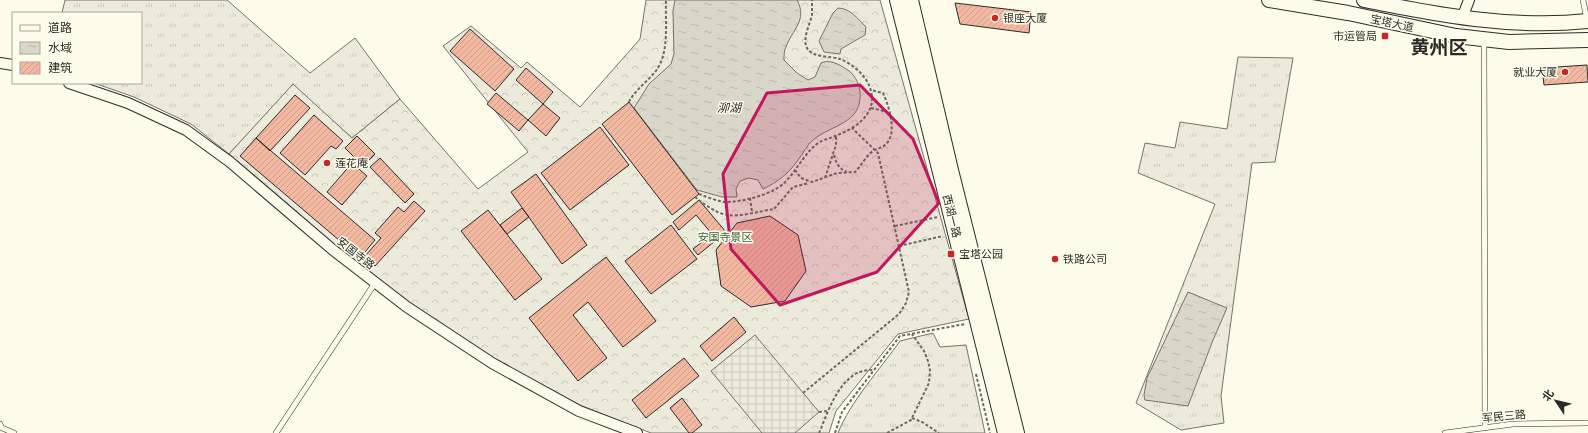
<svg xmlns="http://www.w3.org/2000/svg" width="1588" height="433" viewBox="0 0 1588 433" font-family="'PT Sans Narrow','Noto Sans SC',sans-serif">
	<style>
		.grass { fill: url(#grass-tufts); stroke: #74746e }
		.forest { fill: url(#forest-crowns); stroke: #74746e }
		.plaza { fill: url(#plaza-grid); stroke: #74746e }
		.water { fill: url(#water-ripples); stroke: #74746e }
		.building { fill: url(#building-hatch); stroke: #2b2b2b }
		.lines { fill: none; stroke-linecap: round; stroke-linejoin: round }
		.lane-casing { stroke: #2b2b2b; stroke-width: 6 }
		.street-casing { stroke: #2b2b2b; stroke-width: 12 }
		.secondary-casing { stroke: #2b2b2b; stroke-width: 16 }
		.path { stroke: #6a6964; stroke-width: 2; stroke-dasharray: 3 2; stroke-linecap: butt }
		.lane { stroke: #fdfbea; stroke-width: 5 }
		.street { stroke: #fdfbea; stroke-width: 10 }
		.secondary { stroke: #fdfbea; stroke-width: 14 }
		.marked { fill: #c2185b; fill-opacity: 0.2; stroke: #c2185b; stroke-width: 3; stroke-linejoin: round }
		.poi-dot { fill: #c62828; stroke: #fdfbea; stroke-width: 1.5 }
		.labels { text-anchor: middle; stroke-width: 3; stroke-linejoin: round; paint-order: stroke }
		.poi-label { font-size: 11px; fill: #2b2b2b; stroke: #fdfbea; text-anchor: start }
		.street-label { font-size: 11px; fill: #2b2b2b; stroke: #fdfbea }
		.park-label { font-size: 11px; fill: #34623c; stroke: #fdfbea }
		.water-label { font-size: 12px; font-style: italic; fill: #2b2b2b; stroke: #fdfbea }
		.town-label { font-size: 19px; font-weight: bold; fill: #2b2b2b; stroke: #fdfbea }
	</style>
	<defs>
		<pattern id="grass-tufts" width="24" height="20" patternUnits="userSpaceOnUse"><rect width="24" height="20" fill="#ecebdb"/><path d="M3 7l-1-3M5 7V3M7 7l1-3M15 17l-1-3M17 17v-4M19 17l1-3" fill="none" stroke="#cbcabc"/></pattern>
		<pattern id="forest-crowns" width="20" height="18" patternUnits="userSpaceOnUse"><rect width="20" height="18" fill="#ecebdb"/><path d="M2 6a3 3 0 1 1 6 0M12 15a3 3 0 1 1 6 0" fill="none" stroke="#cbcabc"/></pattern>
		<pattern id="plaza-grid" width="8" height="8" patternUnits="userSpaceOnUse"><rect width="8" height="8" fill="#eceadb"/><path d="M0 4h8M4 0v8" fill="none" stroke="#cbc9bc"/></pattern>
		<pattern id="water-ripples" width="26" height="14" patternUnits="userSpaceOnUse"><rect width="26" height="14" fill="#d8d7c9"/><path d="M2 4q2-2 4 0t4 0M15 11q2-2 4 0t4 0" fill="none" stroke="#bab9ad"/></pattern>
		<pattern id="building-hatch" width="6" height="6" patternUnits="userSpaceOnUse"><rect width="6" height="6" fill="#f2b8a0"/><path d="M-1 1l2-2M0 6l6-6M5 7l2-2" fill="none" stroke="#d09e8a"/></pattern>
	</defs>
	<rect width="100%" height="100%" fill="#fdfbea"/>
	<path class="grass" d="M65 0H227L310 73 355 38 400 99 352 138 293 85 229 154 191 124 134 97 94 83H141V13H62Z
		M1238 57 1293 58 1275 162 1252 163 1221 396 1224 423 1181 430 1136 403 1215 204 1138 173 1145 143 1175 148 1180 122 1227 129Z
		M933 333 940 347 966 345 985 433H838C850 402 881 368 900 341Z"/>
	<path class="forest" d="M646 0H880L969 319 898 334 836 411 829 433H651L580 405 493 358 411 305 334 245 229 154 293 84 352 138 400 99 478 189 528 152 443 46 471 26 521 68 527 62 580 107 640 39Z"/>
	<path class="plaza" d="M755 335 819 412 795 433H762L711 371Z"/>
	<path class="water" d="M675 0H797C808 20 792 30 786 47 784 50 784 56 784 60L797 73 808 80 815 77 821 63C829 59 839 64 846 69 854 73 859 83 860 91 863 124 832 124 813 140 807 145 803 154 798 160 789 173 778 182 763 189L758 180 749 178 740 181 736 189 737 197H722L697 190 634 108 649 84 671 64 674 54 673 11Z
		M838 8C850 8 858 19 866 27L865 35 841 49 840 54 824 52 819 41 833 13Z
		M1188 292 1227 308 1213 340 1188 406 1145 400 1144 395 1147 378Z"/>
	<path class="building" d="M955 3 1031 12 1029 33 960 24Z
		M470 29 514 69 495 91 450 51Z
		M1587 65 1588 82 1544 85 1542 68Z
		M526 68 553 92 543 104 516 80Z
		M496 93 528 120 519 131 487 104Z
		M295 95 310 108 270 151 256 138Z
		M629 102 699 194 672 215 602 124Z
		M543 104 560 118 546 136 528 120Z
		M314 115 343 141 336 149 331 146 305 175 280 153Z
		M600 127 629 165 570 210 541 173Z
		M357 136 375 154 363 166 345 148Z
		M256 138 375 240 360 258 240 156Z
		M380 158 414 194 405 203 370 167Z
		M352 163 367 176 342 205 327 192Z
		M536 174 587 245 562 264 511 192Z
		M699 200 726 232 698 255 693 249 712 234 696 215 679 230 673 222Z
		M414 201 425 211 375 266 365 256 381 238 375 233 398 207 404 212Z
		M522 208 529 217 507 234 500 225Z
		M488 210 542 279 515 300 461 231Z
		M770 216 798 235 806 271 785 301 751 307 721 286 716 250 737 223Z
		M671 225 697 259 651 294 625 261Z
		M606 257 656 321 623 347 588 302 573 315 607 358 578 381 529 318Z
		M734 317 746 332 712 361 700 346Z
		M684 358 699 376 646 418 632 400Z
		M682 398 702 425 692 433H689L670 408Z"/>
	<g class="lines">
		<g class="lane-casing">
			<path id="lane" d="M1583 0 1587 20
				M1484 41 1485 428
				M0 424 2 428 14 433
				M276 433 375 283
				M1445 433 1513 424 1588 423"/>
		</g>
		<g class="street-casing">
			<path id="street" d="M1462 18 1469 0
				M0 63 13 65
				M69 83 128 103 186 130 230 162 333 250 407 307 492 363 579 411 637 433"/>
		</g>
		<g class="secondary-casing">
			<path id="secondary" d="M897 0 1005 433
				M911 0 951 170 1017 433
				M1269 0 1348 13 1456 36 1509 42 1588 40
				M1364 0C1438 15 1512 29 1588 21"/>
		</g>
		<path class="path" d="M629 102C635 90 647 82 655 72 670 54 665 22 666 0
			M871 108 888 112
			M834 155C836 163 839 169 847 172
			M795 170 801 178 812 182 837 173 855 172C861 166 866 156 873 151 878 148 883 148 887 143 897 132 889 106 883 93L871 90
			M825 178 836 145V136
			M699 194C707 197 717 201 725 202 743 202 776 194 787 180 798 168 805 153 818 143 824 139 829 139 835 136 854 129 877 115 871 91 868 77 853 64 840 59 831 56 812 58 807 48 802 39 810 24 812 15 812 10 812 5 812 0
			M695 197C704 204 717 214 728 215 740 217 761 211 774 209L793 187 809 183
			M750 198 752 212
			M895 226 938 217
			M899 246 943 236
			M976 374 990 433
			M803 393 899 314 906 303 909 292 878 153 852 128
			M819 412 827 411
			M912 418 922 422 939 433
			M819 433C828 412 836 385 857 373 861 371 868 370 873 370
			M835 433 842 412 900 336 965 324
			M887 433 911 420 929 383 930 370 928 361 924 351 912 334"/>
		<use href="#lane" class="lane"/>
		<use href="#street" class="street"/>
		<use href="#secondary" class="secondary"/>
	</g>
	<path class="marked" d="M860 85 913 139 939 203 877 272 780 305 731 249 723 174 767 93Z"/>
	<g class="poi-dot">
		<circle cx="995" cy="18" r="4"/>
		<rect x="1381" y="32" width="8" height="8" rx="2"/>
		<circle cx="1565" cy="72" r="4"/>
		<circle cx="327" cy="163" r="4"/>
		<rect x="947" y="250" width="8" height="8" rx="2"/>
		<circle cx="1055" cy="259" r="4"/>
	</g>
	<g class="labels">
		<g class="poi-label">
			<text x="1003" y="22">银座大厦</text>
			<text x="1377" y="40" text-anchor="end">市运管局</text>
			<text x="1557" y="76" text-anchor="end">就业大厦</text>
			<text x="335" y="167">莲花庵</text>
			<text x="959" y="258">宝塔公园</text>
			<text x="1063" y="263">铁路公司</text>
		</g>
		<g class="street-label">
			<text transform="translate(1392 23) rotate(12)" y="4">宝塔大道</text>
			<text transform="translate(952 216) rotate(76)" y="4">西湖一路</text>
			<text transform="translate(356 253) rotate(38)" y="4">安国寺路</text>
			<text transform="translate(1504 416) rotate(-5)" y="4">军民三路</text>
		</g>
		<g class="park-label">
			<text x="725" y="241">安国寺景区</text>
		</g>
		<g class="water-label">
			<text x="729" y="112">泖湖</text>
		</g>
		<g class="town-label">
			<text x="1439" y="54">黄州区</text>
		</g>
	</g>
	<rect x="12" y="12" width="130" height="72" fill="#fdfbea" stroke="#a9a89e"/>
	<rect x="20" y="25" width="20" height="6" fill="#fdfbea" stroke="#a9a89e"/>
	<text x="48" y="32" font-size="12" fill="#2b2b2b">道路</text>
	<rect x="20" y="42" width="20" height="12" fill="url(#water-ripples)" stroke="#a9a89e"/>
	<text x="48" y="52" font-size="12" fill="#2b2b2b">水域</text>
	<rect x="20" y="62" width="20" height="12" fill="url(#building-hatch)" stroke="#a9a89e"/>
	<text x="48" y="72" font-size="12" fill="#2b2b2b">建筑</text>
	<g transform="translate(1556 401) rotate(305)" stroke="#fdfbea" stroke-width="3" paint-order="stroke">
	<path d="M0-3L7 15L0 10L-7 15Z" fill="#2b2b2b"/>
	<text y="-6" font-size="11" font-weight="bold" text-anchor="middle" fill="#2b2b2b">北</text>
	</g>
</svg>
